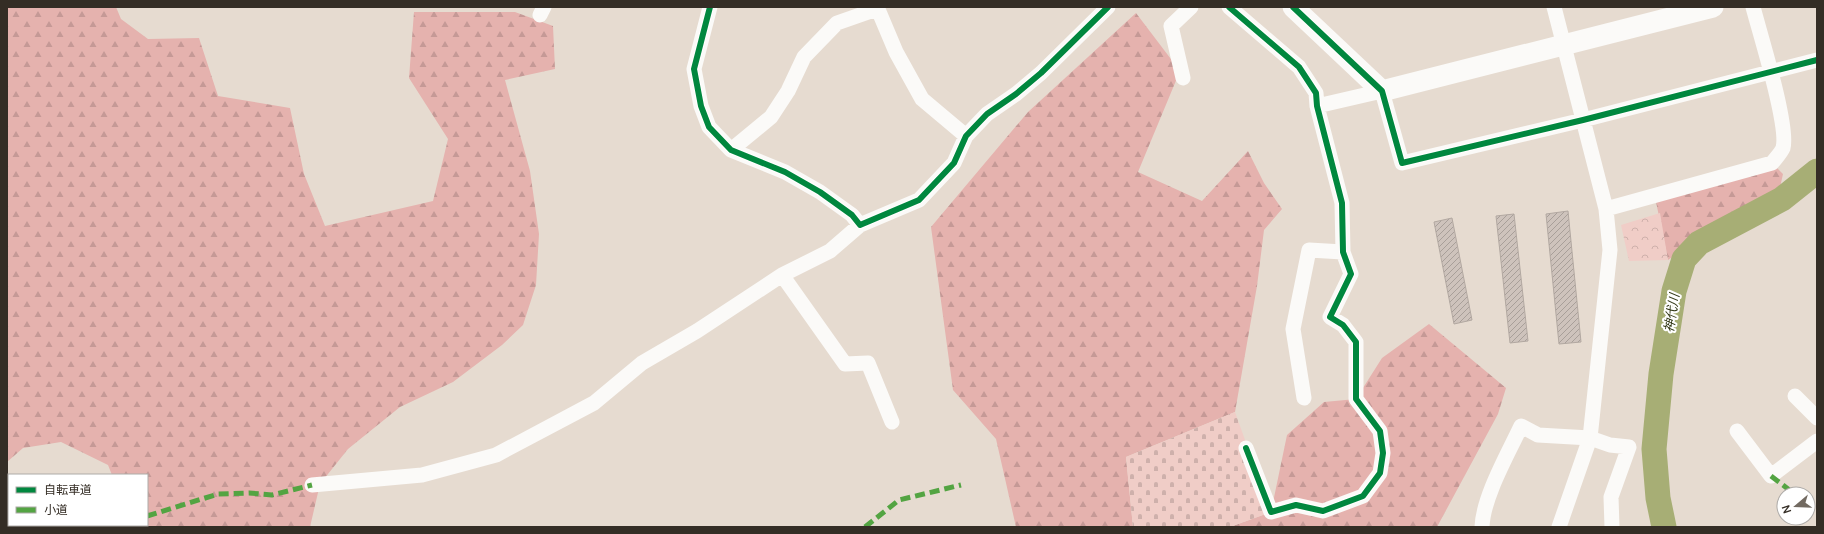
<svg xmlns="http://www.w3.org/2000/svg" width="1824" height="534" viewBox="0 0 1824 534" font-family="Manrope,'Noto Sans JP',sans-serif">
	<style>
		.forest { fill: url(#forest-firs) }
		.cemetery { fill: url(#cemetery-stones) }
		.park { fill: url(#park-crowns) }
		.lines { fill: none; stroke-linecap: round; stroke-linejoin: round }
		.river { stroke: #a7ae75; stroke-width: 25 }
		.building { fill: url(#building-hatch); stroke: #b2a8a1 }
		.street { stroke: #fbfaf8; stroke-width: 15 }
		.secondary { stroke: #fbfaf8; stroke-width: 21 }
		.quiet { stroke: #53a442; stroke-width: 5; stroke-dasharray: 10 5; stroke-linecap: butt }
		.cycleway-casing { stroke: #fff; stroke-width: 8 }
		.cycleway { stroke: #00873e; stroke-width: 6 }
		.labels { text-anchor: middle; stroke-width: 4; stroke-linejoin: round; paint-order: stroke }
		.water-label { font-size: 13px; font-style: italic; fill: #323817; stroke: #fff }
	</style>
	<defs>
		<pattern id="forest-firs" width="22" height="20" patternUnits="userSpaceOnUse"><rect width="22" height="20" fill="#e5b2ae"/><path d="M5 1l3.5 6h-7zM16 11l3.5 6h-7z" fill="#c59996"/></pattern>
		<pattern id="cemetery-stones" width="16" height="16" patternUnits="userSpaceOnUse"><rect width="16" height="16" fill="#f0cdc7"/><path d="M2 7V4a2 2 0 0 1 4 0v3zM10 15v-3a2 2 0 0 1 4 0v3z" fill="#ceb0ab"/></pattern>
		<pattern id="park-crowns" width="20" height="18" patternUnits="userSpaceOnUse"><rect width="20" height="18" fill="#f0cdc7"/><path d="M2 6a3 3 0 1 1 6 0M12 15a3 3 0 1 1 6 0" fill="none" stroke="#ceb0ab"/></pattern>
		<pattern id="building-hatch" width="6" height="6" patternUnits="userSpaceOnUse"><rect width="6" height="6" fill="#cec3bc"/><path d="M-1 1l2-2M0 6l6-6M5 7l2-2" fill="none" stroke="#a89f99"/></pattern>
	</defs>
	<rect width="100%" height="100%" fill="#e6dbd0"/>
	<path class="forest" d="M7 7H116L121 19 148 39 199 38 218 96 290 108 304 174 325 226 433 201 448 139 409 78 414 12H515L553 26 555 69 505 80 530 171 539 234 536 285 523 325 502 345 453 382 400 407 348 449 320 484 310 527H133L132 525H147V475H112L108 465 61 442 23 448 7 462Z
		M1136 13 1180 71 1138 172 1202 201 1248 151 1264 183 1282 209 1264 230 1257 286 1235 412 1126 457 1133 527H1016L996 439 953 390 931 227 1028 112Z
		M1772 163 1783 174 1779 192 1765 210 1692 244 1668 260 1655 197Z
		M1429 324 1506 388 1498 414 1437 527H1230L1271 512 1287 435 1324 402 1356 399 1382 358Z"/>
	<path class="cemetery" d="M1235 412 1271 512 1230 527H1133L1126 457Z"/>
	<path class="park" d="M1660 213 1668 260 1629 261 1621 225Z"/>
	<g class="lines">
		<path class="river" d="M1664 527 1658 498 1654 449 1661 374 1674 291 1684 259 1699 243 1782 199 1817 171"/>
	</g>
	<path class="building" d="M1568 211 1581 342 1559 344 1546 214Z
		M1514 214 1528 341 1510 343 1496 216Z
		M1452 218 1472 320 1454 324 1434 222Z"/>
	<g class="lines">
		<path class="street" d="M710 7 694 69 701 106 709 127 731 150 785 172 820 192 852 215 860 225 919 200 954 163 966 136 987 114 1016 94 1041 73 1108 7
			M877 7 896 52 922 99 966 136
			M1229 7 1299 67 1316 93 1317 106 1342 203 1343 252 1351 274 1330 317 1343 325 1356 342V399L1380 431 1383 453 1380 473 1363 496 1323 511 1296 505 1271 512 1246 448
			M1554 7 1606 209 1610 250 1590 438 1559 527
			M540 15 544 7
			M1183 78 1171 26 1191 7
			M1317 106 1382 91 1402 163 1583 120 1817 60
			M731 150 771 117 788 91 804 57 837 23 877 9
			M1606 209 1772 163C1775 159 1781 153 1783 148 1789 126 1760 34 1753 7
			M782 275 845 364 868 363 892 422
			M1795 396 1817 418
			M1304 398 1293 329 1309 250 1343 252
			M1737 431 1771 476 1817 441
			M312 485 422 475 496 455 594 403 642 363 697 331 782 275 830 251 860 225
			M1482 527C1483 497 1508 454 1521 426L1538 435 1590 438 1610 445 1629 447 1611 497 1612 527"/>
		<path class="secondary" d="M1293 7 1382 91 1713 7"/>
		<path class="quiet" d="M1771 476 1792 492
			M147 516 218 494 249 493 272 495 312 485
			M120 527 124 525
			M865 527 899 500 961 485"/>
		<g class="cycleway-casing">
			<path id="cycleway" d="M710 7 694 69 701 106 709 127 731 150 785 172 820 192 852 215 860 225 919 200 954 163 966 136 987 114 1016 94 1041 73 1108 7
				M1229 7 1299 67 1316 93 1317 106 1342 203 1343 252 1351 274 1330 317 1343 325 1356 342V399L1380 431 1383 453 1380 473 1363 496 1323 511 1296 505 1271 512 1246 448
				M1293 7 1382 91 1402 163 1583 120 1817 60"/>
		</g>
		<use href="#cycleway" class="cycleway"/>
	</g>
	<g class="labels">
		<g class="water-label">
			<text transform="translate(1671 313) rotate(-81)" y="5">神代川</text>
		</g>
	</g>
	<rect width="1824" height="534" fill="none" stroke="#342d25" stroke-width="16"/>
	<rect x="8" y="474" width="140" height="52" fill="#ffffff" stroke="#aeaba8"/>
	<rect x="16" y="487" width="20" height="6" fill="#00873e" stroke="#aeaba8"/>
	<text x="44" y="494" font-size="12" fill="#342d25">自転車道</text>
	<rect x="16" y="507" width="20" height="6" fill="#53a442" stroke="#aeaba8"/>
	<text x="44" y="514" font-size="12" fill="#342d25">小道</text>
	<g transform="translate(1796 506) rotate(251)"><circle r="19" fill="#ffffff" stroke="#aeaba8"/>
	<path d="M0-3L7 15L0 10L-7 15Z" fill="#726a61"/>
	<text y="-6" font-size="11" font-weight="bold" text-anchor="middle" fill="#342d25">N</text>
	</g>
</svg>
